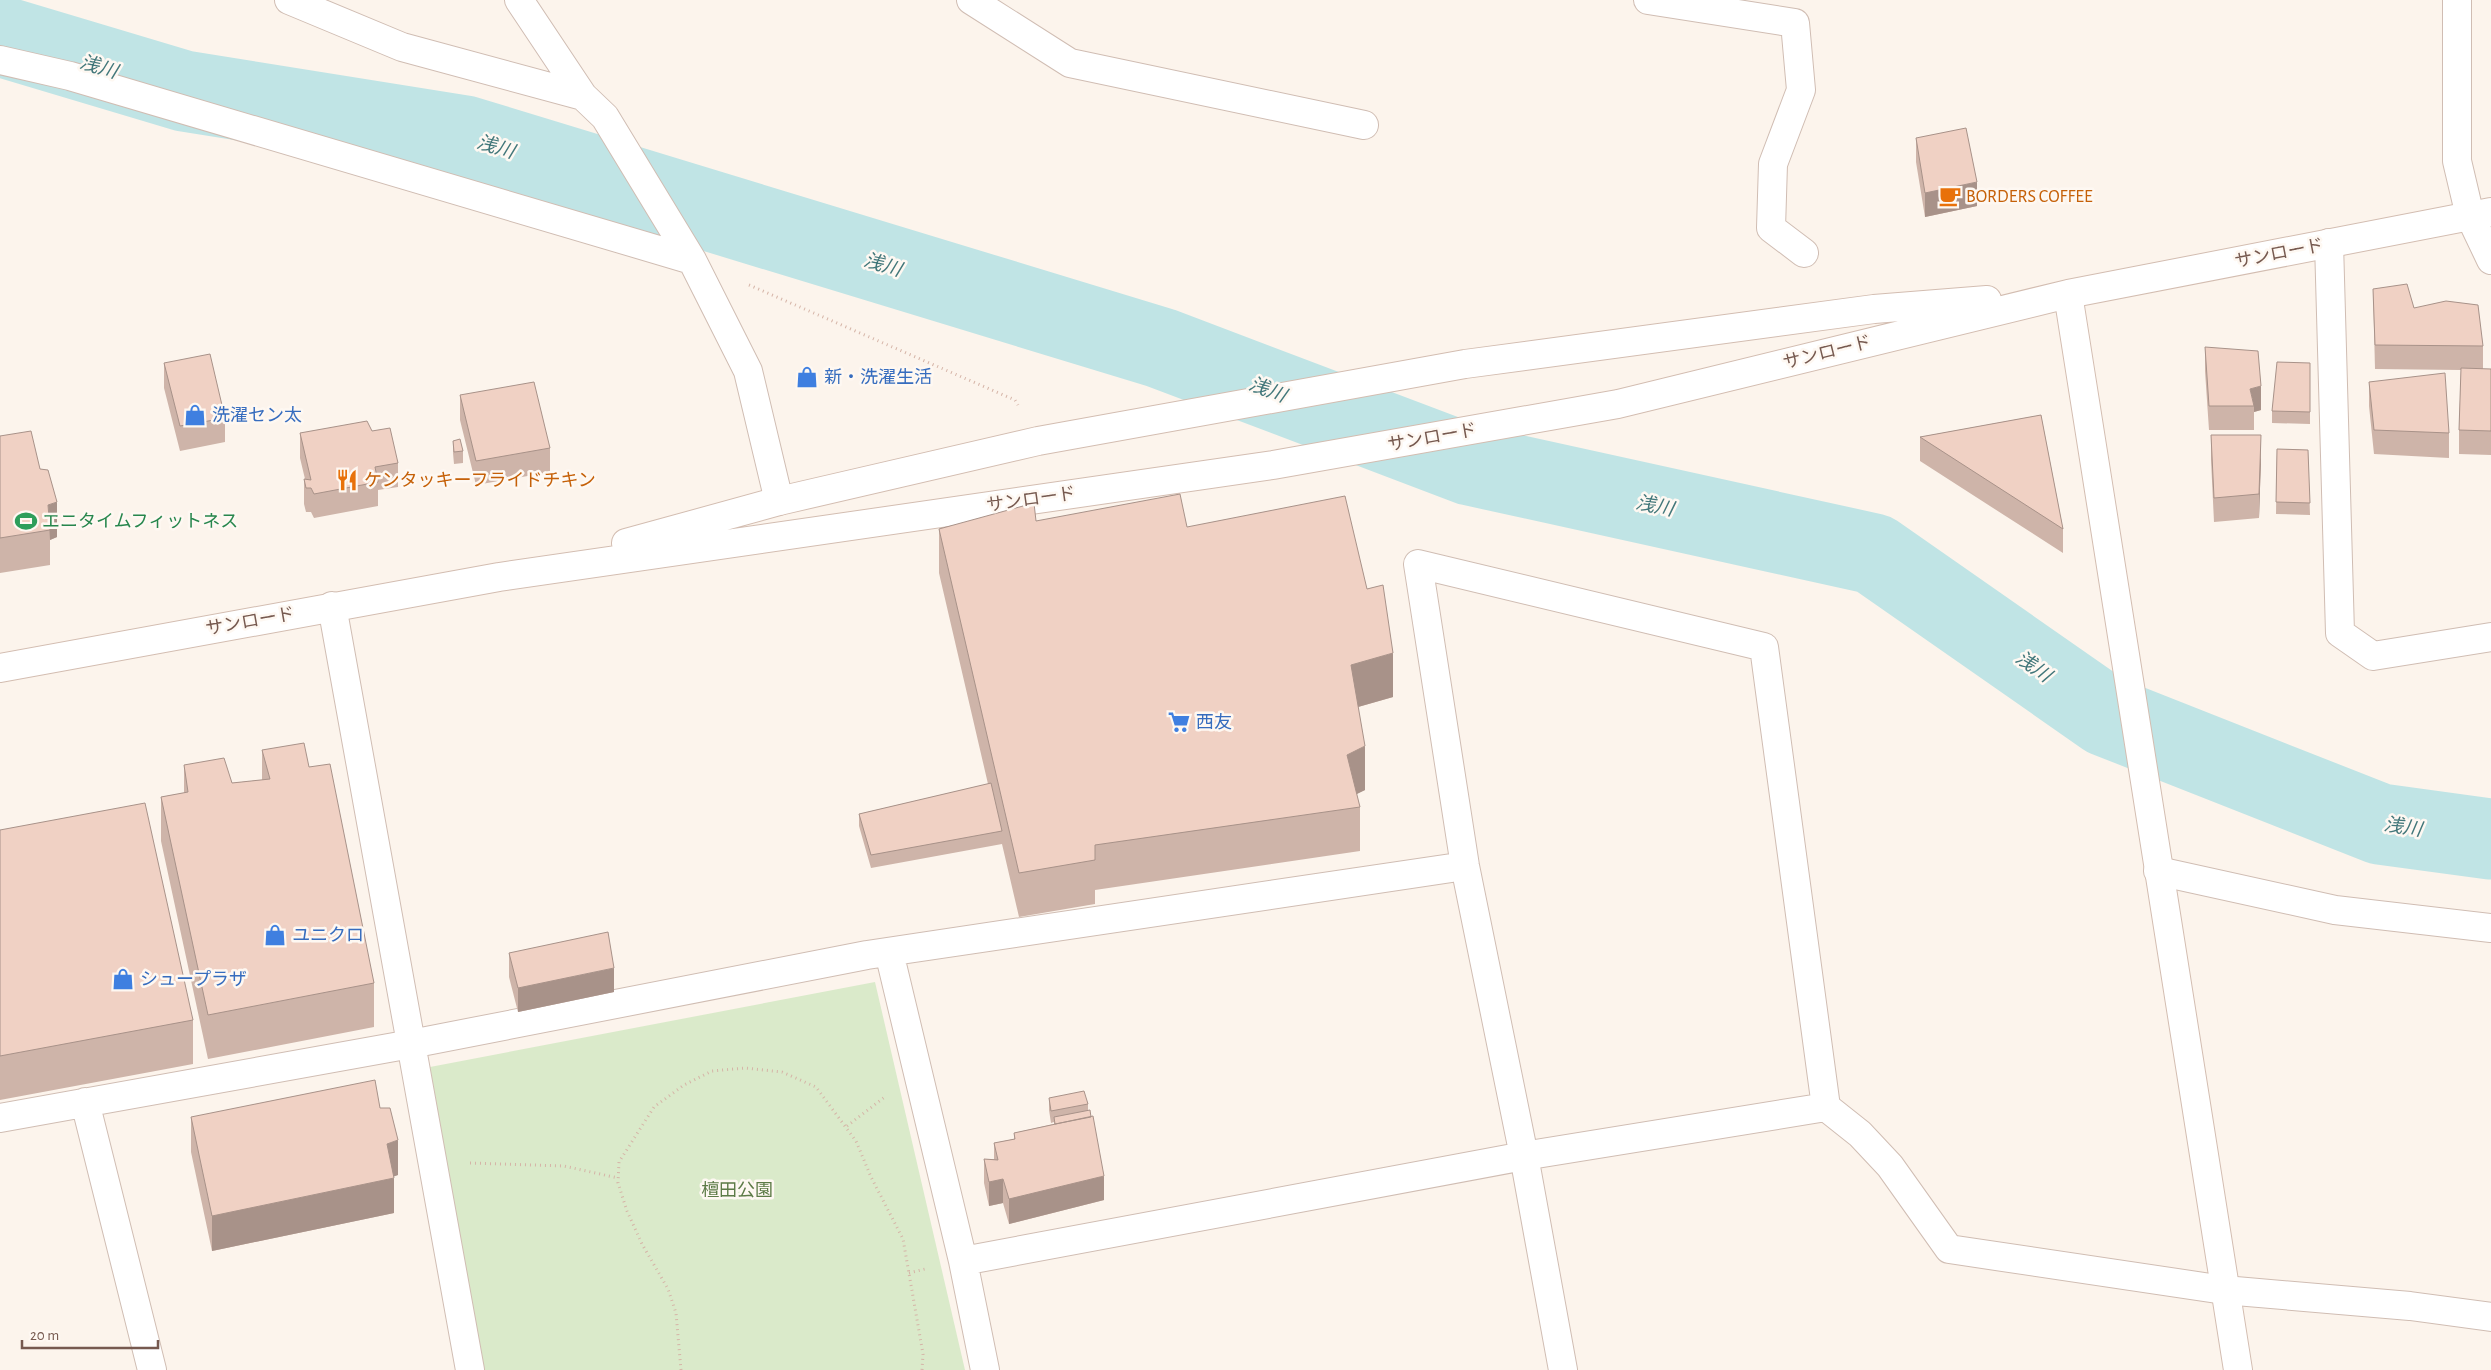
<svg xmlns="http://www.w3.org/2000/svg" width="2491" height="1370" viewBox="0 0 2491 1370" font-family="'Alegreya Sans','Noto Sans JP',sans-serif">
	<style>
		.green { fill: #daeaca }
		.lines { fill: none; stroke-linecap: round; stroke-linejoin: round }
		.river { stroke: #c0e4e5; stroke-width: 81 }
		.street-casing { stroke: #d0bdb3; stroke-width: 30 }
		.secondary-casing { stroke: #d3bdb1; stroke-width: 30 }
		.path { stroke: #d5b4a7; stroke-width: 3; stroke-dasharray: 1 4; stroke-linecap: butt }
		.street { stroke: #fff; stroke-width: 28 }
		.secondary { stroke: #fff; stroke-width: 28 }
		.wall { fill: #ceb4a9 }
		.shaded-wall { fill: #a89289 }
		.building { fill: #f0d1c4; stroke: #a89289 }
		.labels { text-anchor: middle; stroke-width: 5; stroke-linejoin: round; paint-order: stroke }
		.food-label { font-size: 18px; fill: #c56008; stroke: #fef8f2; text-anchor: start }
		.street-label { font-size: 18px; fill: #76594f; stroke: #fef8f2 }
		.shop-label { font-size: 18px; fill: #366cbe; stroke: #fef8f2; text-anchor: start }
		.leisure-label { font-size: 18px; fill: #27864d; stroke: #fef8f2; text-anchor: start }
		.park-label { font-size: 18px; fill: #5d7b47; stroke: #fef8f2 }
		.water-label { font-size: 19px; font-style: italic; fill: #42777a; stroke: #fef8f2 }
	</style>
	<rect width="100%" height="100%" fill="#fcf4ec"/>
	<path class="green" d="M875 982 965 1370H484L430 1067Z"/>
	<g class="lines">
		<path class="river" d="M0 36 184 91 465 136 1161 348 1470 465 1874 554 2106 716 2380 824 2491 839"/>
		<g class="street-casing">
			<path id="street" d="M289 0 402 47 583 96
				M519 0 583 96 605 117 692 260 748 371 779 501
				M971 0 1070 63 1364 125
				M1648 0 1795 23 1801 90 1773 164 1771 228 1804 253
				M2457 0V161L2470 216 2491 260
				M0 60 70 76 692 260
				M2329 243 2340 633 2373 656 2491 637
				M332 606 470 1370
				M2158 871 2335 910 2491 928
				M889 952 963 1261 985 1370
				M85 1102 152 1370
				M0 1118 411 1044 867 955 1465 866
				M963 1261 1524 1156 1826 1107
				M1563 1370 1524 1156 1465 866 1418 564 1764 647 1826 1107 1860 1134 1890 1166 1949 1249 2224 1290 2410 1306 2491 1317"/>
		</g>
		<g class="secondary-casing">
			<path id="secondary" d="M2068 294 2238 1370
				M626 543 779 501 1038 441 1465 364 1874 309 1987 300
				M0 668 499 577 1273 465 1618 404 2068 294 2491 212"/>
		</g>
		<path class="path" d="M749 285 1015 400 1018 405
			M847 1126 886 1096
			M470 1163 564 1166 618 1178
			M909 1273 925 1269
			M681 1370 676 1313 668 1289 642 1244 627 1211 618 1183 619 1162 654 1107 684 1085 712 1071 745 1068 782 1072 816 1087 856 1141 871 1177 903 1239 923 1354 922 1370"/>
		<use href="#street" class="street"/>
		<use href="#secondary" class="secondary"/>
	</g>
	<path class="wall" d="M1916 138 1977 206 1925 217 1916 162Z
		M2373 289 2414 308 2483 346V369H2491V455L2459 454V430L2461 370 2375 369Z
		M2205 347 2261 410 2254 412V430H2209L2205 371Z
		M164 363 225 418V442L180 451 164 388Z
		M2310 363V424L2272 423V411Z
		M2369 382 2449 433V458L2374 454 2369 406Z
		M460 395 550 448V472L476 485 460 420Z
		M2041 415 2063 529V553L1920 461V437Z
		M372 431 398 463V487L378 490V506L314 518 311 512H306L304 504V479H305L300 458V433Z
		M2211 435 2261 459 2259 518 2214 522 2211 460Z
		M0 436 57 537 50 540V565L0 573Z
		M453 441 463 451V463L454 464 453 453Z
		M2277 449 2308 450 2310 515 2276 514Z
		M1036 521 1187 527 1367 589 1393 697 1358 707 1365 790 1356 794 1360 807V851L1095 890V904L1019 917 1002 844 871 868 859 826V814L988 784 939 573V529Z
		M262 750 309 767 374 983V1027L208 1059 161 841V797L184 793V765L232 783 262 780Z
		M0 830 193 1020V1064L0 1100Z
		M509 953 614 992 518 1012 509 977Z
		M1049 1098 1088 1104V1111L1104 1200 1009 1224 1003 1203 989 1206 984 1183V1159H994V1143L1014 1139V1133L1054 1124V1122L1051 1123 1049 1110Z
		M380 1108 398 1175 393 1176 394 1213 212 1251 191 1152V1117Z"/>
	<path class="shaded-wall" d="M1977 182V206L1925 217V193Z
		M2261 386V410L2254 412V406L2250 389Z
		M2261 435V459L2259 518V494Z
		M57 502V537L50 540 48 505Z
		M1393 653V697L1351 709V665Z
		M1365 746V790L1347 799V755Z
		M614 968V992L518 1012V988Z
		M398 1140V1175L387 1179V1144Z
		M1104 1176V1200L1009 1224V1199Z
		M394 1178V1213L212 1251V1216Z
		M1003 1179V1203L989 1206V1182Z"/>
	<path class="building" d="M1966 128 1977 182 1925 193 1916 138Z
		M2407 284 2414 308 2446 301 2478 305 2483 346 2375 345 2373 289Z
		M2205 347 2258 351 2261 386 2250 389 2254 406H2209Z
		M210 354 225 418 180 426 164 363Z
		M2277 362 2310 363V412L2272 411Z
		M2461 368 2491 369V431L2459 430Z
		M2445 373 2449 433 2374 430 2369 382Z
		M534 382 550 448 476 461 460 395Z
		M2041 415 2063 529 1920 437Z
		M367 421 372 431 390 428 398 463 375 467 378 482 314 494 311 488H306L304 479 311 480 300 433Z
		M31 431 40 469 48 470 57 502 48 505 50 530 0 538V436Z
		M2211 435H2261L2259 494 2214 498Z
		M460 439 463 451 454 452 453 441Z
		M2277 449 2308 450 2310 503 2276 502Z
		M1180 494 1187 527 1345 496 1367 589 1383 585 1393 653 1351 665 1365 746 1347 755 1360 807 1095 845V860L1019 873 939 529 1034 503 1036 521Z
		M304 743 309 767 330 764 374 983 208 1015 161 797 188 792 184 765 224 758 232 783 270 779 262 750Z
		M991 783 1002 831 871 855 859 814Z
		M145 803 193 1020 0 1056V830Z
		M608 932 614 968 518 988 509 953Z
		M375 1080 380 1108H390L398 1140 387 1144 394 1178 212 1216 191 1117Z
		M1084 1091 1088 1104 1051 1111 1049 1098Z
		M1090 1110 1091 1117 1055 1124 1054 1117Z
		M1093 1116 1104 1176 1009 1199 1003 1179 989 1182 984 1159 998 1160 994 1143 1015 1139 1014 1133Z"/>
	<defs>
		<g id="cafe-bare" transform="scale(1.725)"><path d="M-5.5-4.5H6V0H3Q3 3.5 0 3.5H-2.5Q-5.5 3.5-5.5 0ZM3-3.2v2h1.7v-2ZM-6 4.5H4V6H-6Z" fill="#e8710a" stroke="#fef8f2" stroke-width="2.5" paint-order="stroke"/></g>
		<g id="shop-bare" transform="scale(1.725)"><path d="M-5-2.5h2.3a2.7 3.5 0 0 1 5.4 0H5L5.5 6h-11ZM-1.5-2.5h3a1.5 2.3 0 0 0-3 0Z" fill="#3f7fe0" stroke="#fef8f2" stroke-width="2.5" paint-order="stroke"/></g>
		<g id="restaurant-bare" transform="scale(1.725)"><path d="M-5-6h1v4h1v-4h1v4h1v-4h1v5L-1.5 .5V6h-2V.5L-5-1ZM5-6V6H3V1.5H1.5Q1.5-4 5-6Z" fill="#e8710a" stroke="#fef8f2" stroke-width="2.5" paint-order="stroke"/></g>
		<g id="stadium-bare" transform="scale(1.725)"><path d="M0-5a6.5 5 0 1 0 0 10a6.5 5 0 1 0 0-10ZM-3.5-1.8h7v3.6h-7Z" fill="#2e9e5b" stroke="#fef8f2" stroke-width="2.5" paint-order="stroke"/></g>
		<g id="supermarket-bare" transform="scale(1.725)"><path d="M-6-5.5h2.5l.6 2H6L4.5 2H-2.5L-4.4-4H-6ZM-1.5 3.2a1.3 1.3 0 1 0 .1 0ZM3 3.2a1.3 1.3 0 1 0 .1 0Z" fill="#3f7fe0" stroke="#fef8f2" stroke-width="2.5" paint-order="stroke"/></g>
	</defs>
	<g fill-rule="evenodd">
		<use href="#cafe-bare" x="1950" y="196"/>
		<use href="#shop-bare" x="807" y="377"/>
		<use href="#shop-bare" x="195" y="415"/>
		<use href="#restaurant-bare" x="347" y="480"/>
		<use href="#stadium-bare" x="26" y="521"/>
		<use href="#supermarket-bare" x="1179" y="722"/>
		<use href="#shop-bare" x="275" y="935"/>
		<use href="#shop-bare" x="123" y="979"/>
	</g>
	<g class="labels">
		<g class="food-label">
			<text x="1966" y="202">BORDERS COFFEE</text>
			<text x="364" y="486">ケンタッキーフライドチキン</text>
		</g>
		<g class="street-label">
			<text transform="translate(2279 253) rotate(-11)" y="6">サンロード</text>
			<text transform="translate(1827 352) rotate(-14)" y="6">サンロード</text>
			<text transform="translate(1432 437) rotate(-10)" y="6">サンロード</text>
			<text transform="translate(1031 499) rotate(-8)" y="6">サンロード</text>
			<text transform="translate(250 621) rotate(-10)" y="6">サンロード</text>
		</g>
		<g class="shop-label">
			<text x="824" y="383">新・洗濯生活</text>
			<text x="212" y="421">洗濯セン太</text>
			<text x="1196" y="728">西友</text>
			<text x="292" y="941">ユニクロ</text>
			<text x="140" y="985">シュープラザ</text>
		</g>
		<g class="leisure-label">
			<text x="42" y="527">エニタイムフィットネス</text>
		</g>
		<g class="park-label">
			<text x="737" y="1196">檀田公園</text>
		</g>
		<g class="water-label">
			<text transform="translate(99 66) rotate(17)" y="7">浅川</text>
			<text transform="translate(496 146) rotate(17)" y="7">浅川</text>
			<text transform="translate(883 264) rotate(17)" y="7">浅川</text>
			<text transform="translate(1268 389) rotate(21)" y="7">浅川</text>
			<text transform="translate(1655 505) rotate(12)" y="7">浅川</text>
			<text transform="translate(2034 666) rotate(35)" y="7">浅川</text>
			<text transform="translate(2403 826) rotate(9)" y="7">浅川</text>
		</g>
	</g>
	<path d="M22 1340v8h136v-8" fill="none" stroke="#76594f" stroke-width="2.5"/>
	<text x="30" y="1340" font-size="15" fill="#76594f" stroke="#fef8f2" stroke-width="4" paint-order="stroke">20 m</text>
</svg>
